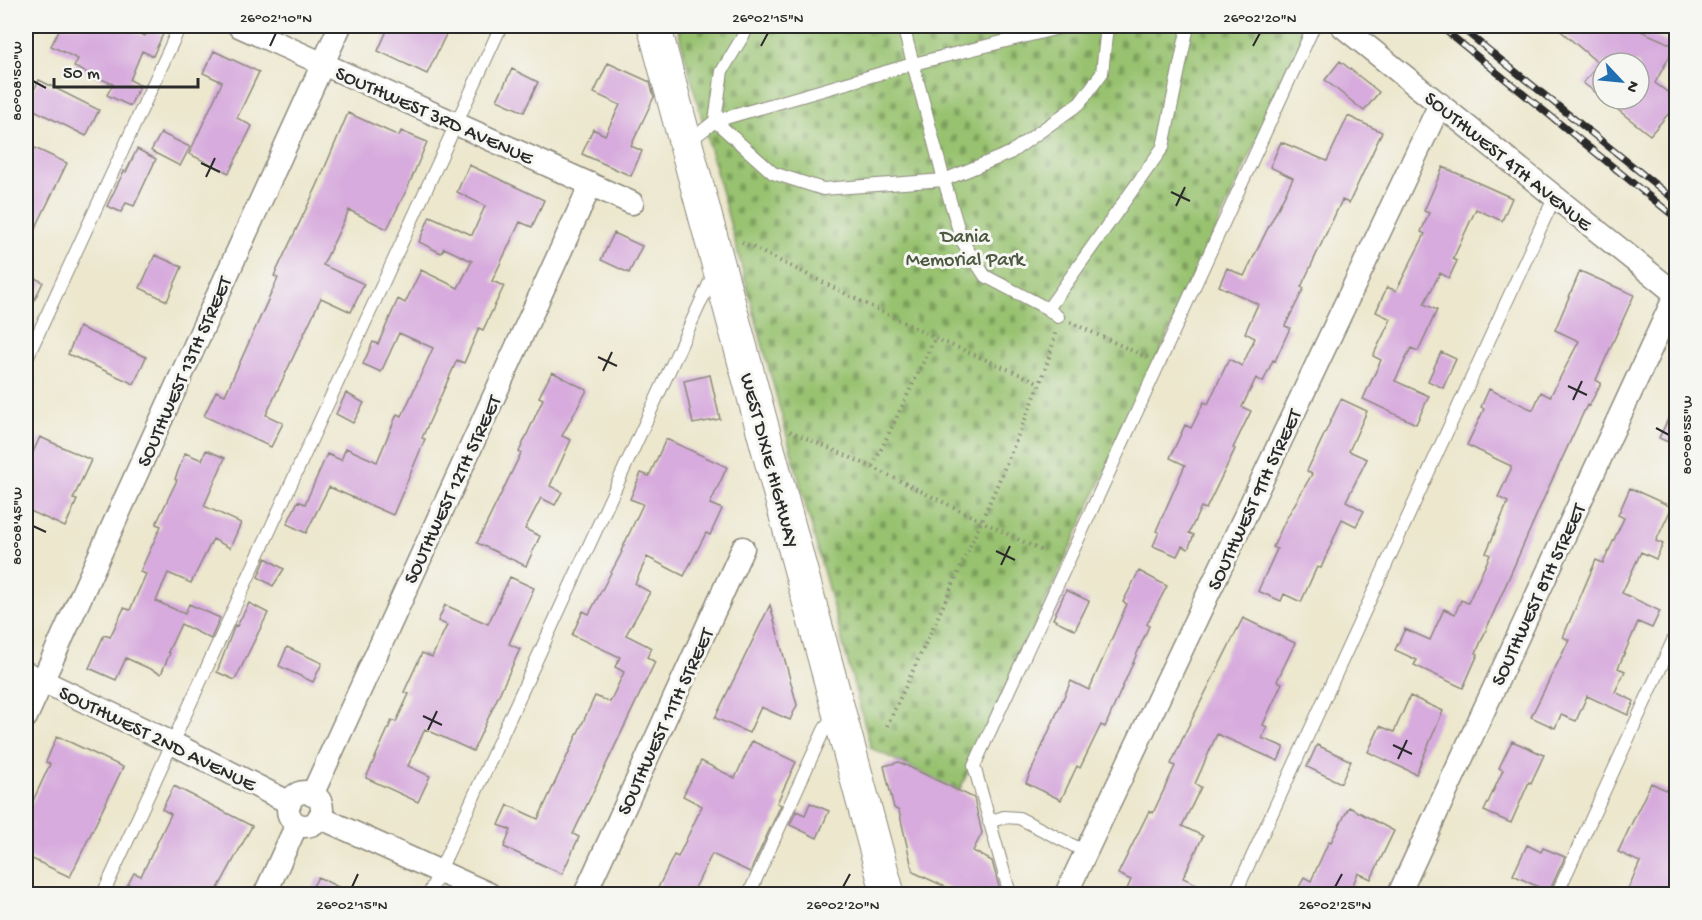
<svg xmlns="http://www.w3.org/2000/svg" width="1702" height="920" viewBox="0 0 1702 920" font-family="'Gochi Hand',sans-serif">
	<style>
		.cemetery { fill: url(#cemetery-stones); stroke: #62764d; stroke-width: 1.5 }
		.building { fill: #d7abdd }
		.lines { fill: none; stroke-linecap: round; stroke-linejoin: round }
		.service-casing { stroke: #8c897c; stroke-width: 14 }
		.minor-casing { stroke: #8c897c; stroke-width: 25 }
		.secondary-casing { stroke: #8c897c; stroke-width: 35 }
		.path { stroke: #8c897c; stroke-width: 4; stroke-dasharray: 1.5 4.5; stroke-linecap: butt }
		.service { stroke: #fff; stroke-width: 12 }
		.minor { stroke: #fff; stroke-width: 22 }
		.secondary { stroke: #fff; stroke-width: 33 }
		.rail-casing { stroke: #2b2b2b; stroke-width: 7 }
		.rail { stroke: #f6f6f2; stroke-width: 4.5; stroke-dasharray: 14; stroke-linecap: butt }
		.ticks { fill: none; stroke: #2b2b2b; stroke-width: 2 }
		.labels { text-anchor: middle; stroke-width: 6; stroke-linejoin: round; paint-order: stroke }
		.street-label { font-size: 20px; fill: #2b2b2b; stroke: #f6f6f2 }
		.park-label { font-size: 20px; fill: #4c583f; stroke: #f6f6f2 }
		.neatline { fill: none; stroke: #2b2b2b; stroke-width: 2 }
		.ticks-label { font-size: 15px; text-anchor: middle; fill: #2b2b2b }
	</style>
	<defs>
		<pattern id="cemetery-stones" width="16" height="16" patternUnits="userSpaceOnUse" patternTransform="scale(1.5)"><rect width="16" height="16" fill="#98c26f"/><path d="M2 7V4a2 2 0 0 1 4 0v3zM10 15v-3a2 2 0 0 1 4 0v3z" fill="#7c9e5b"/></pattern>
	</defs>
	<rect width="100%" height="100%" fill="#f6f6f2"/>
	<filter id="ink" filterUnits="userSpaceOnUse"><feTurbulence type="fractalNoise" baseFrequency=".0167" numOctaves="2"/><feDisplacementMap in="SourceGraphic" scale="12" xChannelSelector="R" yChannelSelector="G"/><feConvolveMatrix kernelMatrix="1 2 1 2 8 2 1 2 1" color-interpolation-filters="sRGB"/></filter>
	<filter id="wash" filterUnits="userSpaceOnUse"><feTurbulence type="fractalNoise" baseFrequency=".008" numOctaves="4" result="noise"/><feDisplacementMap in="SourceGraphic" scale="24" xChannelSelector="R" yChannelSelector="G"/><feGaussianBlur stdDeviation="1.35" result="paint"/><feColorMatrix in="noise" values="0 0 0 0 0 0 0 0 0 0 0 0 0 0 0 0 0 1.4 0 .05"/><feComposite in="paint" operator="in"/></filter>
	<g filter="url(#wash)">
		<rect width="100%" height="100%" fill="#ece7cd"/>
		<path class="cemetery" d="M677 26H1309L959 791 871 748Z"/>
		<g id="blocks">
			<path class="building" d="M61 26H121L145 36 149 27 163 34 153 56 142 51 130 80 140 85 130 106 107 95 113 84 74 67 78 59 51 46Z
				M389 26H450L427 74 378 51Z
				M1555 26H1630L1675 46 1655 83 1677 99V104L1650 135 1604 99H1639V63H1603V98L1583 83 1600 63H1598Z
				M214 51 259 72 237 118 252 126 229 173 189 154 220 87 222 82 203 73Z
				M1340 61 1379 92 1364 111 1325 80Z
				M608 63 650 82 654 97 631 146 642 151 631 176 582 154 593 129 605 135 620 105 594 93Z
				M512 69 538 82 524 112 497 100Z
				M39 80 99 110 86 136 26 106Z
				M348 113 399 136 401 131 427 142 408 187 387 229 349 210 323 265 364 284 351 312 321 298 266 415 283 423 271 447 204 416 216 391 225 395 278 278 274 276 317 186Z
				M1348 116 1382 132 1349 203 1342 200 1301 287 1304 288 1285 326 1290 328 1275 361 1273 360 1263 382 1256 378 1242 407 1251 411 1233 448 1235 449 1206 509 1201 507 1189 533 1194 535 1188 549 1182 546 1177 556 1153 546 1159 532 1156 531 1185 465 1170 458 1185 425 1191 428 1204 402 1208 404 1229 359 1242 366 1255 338 1245 333 1258 304 1219 286 1227 268 1244 276 1293 178 1270 167 1281 142 1327 161Z
				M161 133 190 147 180 166 151 151Z
				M26 144 67 163 26 248Z
				M137 149 156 159 134 206 126 203 121 212 107 206 124 171 126 172Z
				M469 165 544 200 532 227 520 222 492 281 504 286 483 330 479 328 464 363 457 360 422 438 425 439 393 515 329 487 306 533 287 524 298 501 305 504 327 454 341 460 346 448 377 462 397 414 402 416 433 348 399 333 381 372 363 364 373 342 378 344 398 299 405 303 421 270 458 288 472 261 444 248 441 253 419 242 430 216 472 235 485 206 457 192Z
				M1443 167 1512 198 1502 221 1476 209 1453 259 1457 261 1449 278 1440 273 1424 304 1437 310 1418 351 1411 348 1395 381 1429 396 1416 424 1363 399 1381 360 1373 356 1391 319 1376 312 1387 287 1396 291 1425 234 1421 232 1429 213 1424 211Z
				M614 233 642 246 629 273 601 260Z
				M155 255 182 267 167 301 140 288Z
				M1580 271 1634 295 1596 380 1601 383 1589 406 1587 405 1547 491 1476 653 1478 654 1463 688 1414 665 1417 660 1395 650 1405 629 1430 640 1444 609 1455 614 1461 600 1468 603 1490 555 1486 553 1508 502 1498 497 1511 469V466L1467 445 1484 409 1481 407 1489 389 1533 410 1541 392 1550 397 1579 341 1555 330Z
				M26 274 43 282 26 318Z
				M79 327 146 357 134 384 68 354Z
				M1441 352 1456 359 1443 388 1428 381Z
				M552 372 587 390 562 436 571 440 550 486 562 492 555 505 541 498 525 529 540 536 526 566 477 543 521 453 519 452 543 399 539 397Z
				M710 375 720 419 693 424 684 381Z
				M346 393 364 403 353 423 336 414Z
				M1341 399 1367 411 1349 451 1367 459 1346 501 1364 511 1356 526 1342 519 1321 568 1317 567 1301 602 1284 594 1281 601 1258 591 1277 549 1273 547 1285 521 1312 474 1307 471Z
				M1677 401V446L1659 438Z
				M40 437 91 460 73 499 77 500 65 527 26 509V479L32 465 28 463Z
				M666 439 727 467 710 504 722 509 710 535 706 533 684 576 647 557 635 584 650 592 626 635 652 648 647 657 655 662 573 834 579 837 562 874 504 847 511 830 499 825 508 805 538 819 595 696 610 702 624 672 615 667 620 657 572 635 583 611 589 614 622 552 621 551 643 504 630 499 641 473 649 476Z
				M206 450 225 458 204 506 241 523 230 548 213 539 191 583 168 573 156 601 185 614 189 604 220 618 211 639 181 624 168 652 170 653 161 674 126 658 116 680 89 668 104 635 110 637 124 608 130 610 146 574 140 572 161 526 156 524 177 480 175 479 185 453 202 460Z
				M1630 488 1672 507 1656 541 1663 544 1656 559 1641 552 1622 593 1660 611 1652 628 1638 622 1618 668 1625 671 1615 692 1634 701 1628 715 1587 696 1576 721 1561 715 1555 728 1531 717 1569 640 1563 637 1596 560 1603 563 1624 518 1618 515Z
				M266 558 284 569 273 586 258 577Z
				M1139 571 1167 586 1147 624 1149 626 1105 727 1101 725 1080 768 1077 766 1061 800 1026 783 1071 681 1089 690 1127 604 1123 602Z
				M510 577 534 588 509 644 520 649 473 751 425 729 408 766 430 776 418 802 366 778 392 720 396 722 409 694 404 692 422 653 432 657 447 625 438 621 445 605 488 624Z
				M1066 590 1089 601 1075 630 1053 619Z
				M249 603 268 613 235 680 217 672 235 625 237 626Z
				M770 605 797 705 790 720 761 707 749 733 715 718Z
				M1243 618 1295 643 1277 681 1282 683 1263 725 1267 727 1262 738 1284 747 1278 761 1217 734 1195 784 1201 787 1182 826 1203 836 1183 878 1219 894H1125L1131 880 1118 874 1149 811 1153 813 1175 766 1171 764 1185 733Z
				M287 647 322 663 313 682 279 666Z
				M1410 696 1443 711 1416 774 1368 752 1380 726 1394 732Z
				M57 736 123 767 70 877 26 856V816L50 764 46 762Z
				M752 741 796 762 777 803 781 805 750 872 712 854 692 894H655L674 855 678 857 702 806 683 796 701 761 735 778Z
				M1512 741 1544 755 1531 783 1529 782 1511 823 1484 811 1503 770 1499 768Z
				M1317 745 1351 761 1341 783 1307 767Z
				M899 762 974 798 982 833 973 851 992 861 1001 894H961L913 872 899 811 894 808 884 766Z
				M1651 783 1677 795V887L1673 894H1636L1627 891 1640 862 1618 852Z
				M174 786 252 826 215 894H123L134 873 141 876 171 814 162 809Z
				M810 803 829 811 817 838 790 825 796 811 805 815Z
				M1349 807 1394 831 1371 879 1358 873 1349 894H1296L1304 877 1311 881 1329 841 1331 842Z
				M1527 845 1541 852 1543 848 1565 857 1549 892 1513 875Z
				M318 877 352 894H309Z"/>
		</g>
	</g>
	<g filter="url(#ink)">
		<use href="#blocks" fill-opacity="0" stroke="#8c897c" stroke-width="1.5"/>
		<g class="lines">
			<g class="service-casing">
				<path id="service" d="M749 26 722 71 715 121 773 173 823 189 944 180 1010 153 1080 103 1102 73 1107 26
					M903 26 944 180 962 241 985 276 1048 309 1058 317
					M687 143 715 121 913 64 1067 26
					M1048 309 1163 147 1188 26
					M26 360 180 26
					M989 822 1004 817 1019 818 1086 852
					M103 894 501 26
					M429 894 714 273
					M749 894 824 730 834 714
					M1010 894 974 766 1314 26
					M1235 894 1555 196
					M1557 894 1676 634"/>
			</g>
			<g class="minor-casing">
				<path id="minor" d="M239 26 632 203
					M1342 26 1676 294
					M26 673 172 743 290 803
					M26 717 340 26
					M288 809a17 17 0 1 1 34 0a17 17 0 1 1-34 0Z
					M312 795 591 184
					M319 817 489 894
					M265 894 297 824
					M585 894 743 548
					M1066 894 1440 104
					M1399 894 1676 294"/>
			</g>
			<g class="secondary-casing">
				<path id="secondary" d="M654 26 888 894"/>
			</g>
			<path class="path" d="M742 242 935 338 1040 383
				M1070 322 1148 358
				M790 431 872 467 1042 551
				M873 466 935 338
				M887 726C930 634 973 543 1012 450 1028 411 1048 371 1056 330"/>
			<use href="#service" class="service"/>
			<use href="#minor" class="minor"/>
			<use href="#secondary" class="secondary"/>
			<g class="rail-casing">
				<path id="rail" d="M1440 26 1676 218
					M1459 26 1676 201"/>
			</g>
			<use href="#rail" class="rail"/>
		</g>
	</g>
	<path class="ticks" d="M270 46 276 33M761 46 768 33M1253 46 1260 33M33 81 46 88M201 163 220 172M206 177 215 158M1171 192 1190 201M1176 206 1185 187M598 357 617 366M603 371 612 352M1568 386 1587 395M1573 400 1582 381M1656 428 1669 435M33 526 46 532M996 551 1015 560M1001 565 1010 546M423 716 442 725M428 730 437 711M1393 745 1412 754M1398 759 1407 740M352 887 358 874M843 887 850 874M1335 887 1342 874"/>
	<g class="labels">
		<g class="street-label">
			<text transform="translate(435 114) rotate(24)" y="7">SOUTHWEST 3RD AVENUE</text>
			<text transform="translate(1509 160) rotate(39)" y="7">SOUTHWEST 4TH AVENUE</text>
			<text transform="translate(183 371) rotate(-66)" y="7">SOUTHWEST 13TH STREET</text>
			<text transform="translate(771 460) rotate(75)" y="7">WEST DIXIE HIGHWAY</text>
			<text transform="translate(451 489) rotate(-65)" y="7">SOUTHWEST 12TH STREET</text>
			<text transform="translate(1253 499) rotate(-65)" y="7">SOUTHWEST 9TH STREET</text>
			<text transform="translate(1537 594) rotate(-65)" y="7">SOUTHWEST 8TH STREET</text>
			<text transform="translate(664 721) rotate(-65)" y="7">SOUTHWEST 11TH STREET</text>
			<text transform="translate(158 737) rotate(26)" y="7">SOUTHWEST 2ND AVENUE</text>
		</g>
		<g class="park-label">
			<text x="965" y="242">Dania<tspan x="965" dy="23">Memorial Park</tspan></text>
		</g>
	</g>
	<rect width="1702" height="920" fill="none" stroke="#f6f6f2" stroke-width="66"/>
	<g transform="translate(1621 81) rotate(116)"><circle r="28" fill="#f6f6f2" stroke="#a5a5a2" stroke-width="1.5"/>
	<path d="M0-4.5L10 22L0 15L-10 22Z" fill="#1f6fb2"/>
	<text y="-9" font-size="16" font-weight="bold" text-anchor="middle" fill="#2b2b2b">N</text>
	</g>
	<path d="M54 78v9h144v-9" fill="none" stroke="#2b2b2b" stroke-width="3"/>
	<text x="63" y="78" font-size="18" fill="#2b2b2b" stroke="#f6f6f2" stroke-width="4.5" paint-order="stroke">50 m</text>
	<rect x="33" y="33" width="1636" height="854" class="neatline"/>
	<g class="ticks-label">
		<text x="276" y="22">26°02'10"N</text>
		<text x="768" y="22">26°02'15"N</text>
		<text x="1260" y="22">26°02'20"N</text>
		<text transform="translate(16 81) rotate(-90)" y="5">80°08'50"W</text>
		<text transform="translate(1686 435) rotate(-90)" y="5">80°08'55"W</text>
		<text transform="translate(16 526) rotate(-90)" y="5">80°08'45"W</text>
		<text x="352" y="909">26°02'15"N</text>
		<text x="843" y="909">26°02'20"N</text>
		<text x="1335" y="909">26°02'25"N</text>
	</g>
</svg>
